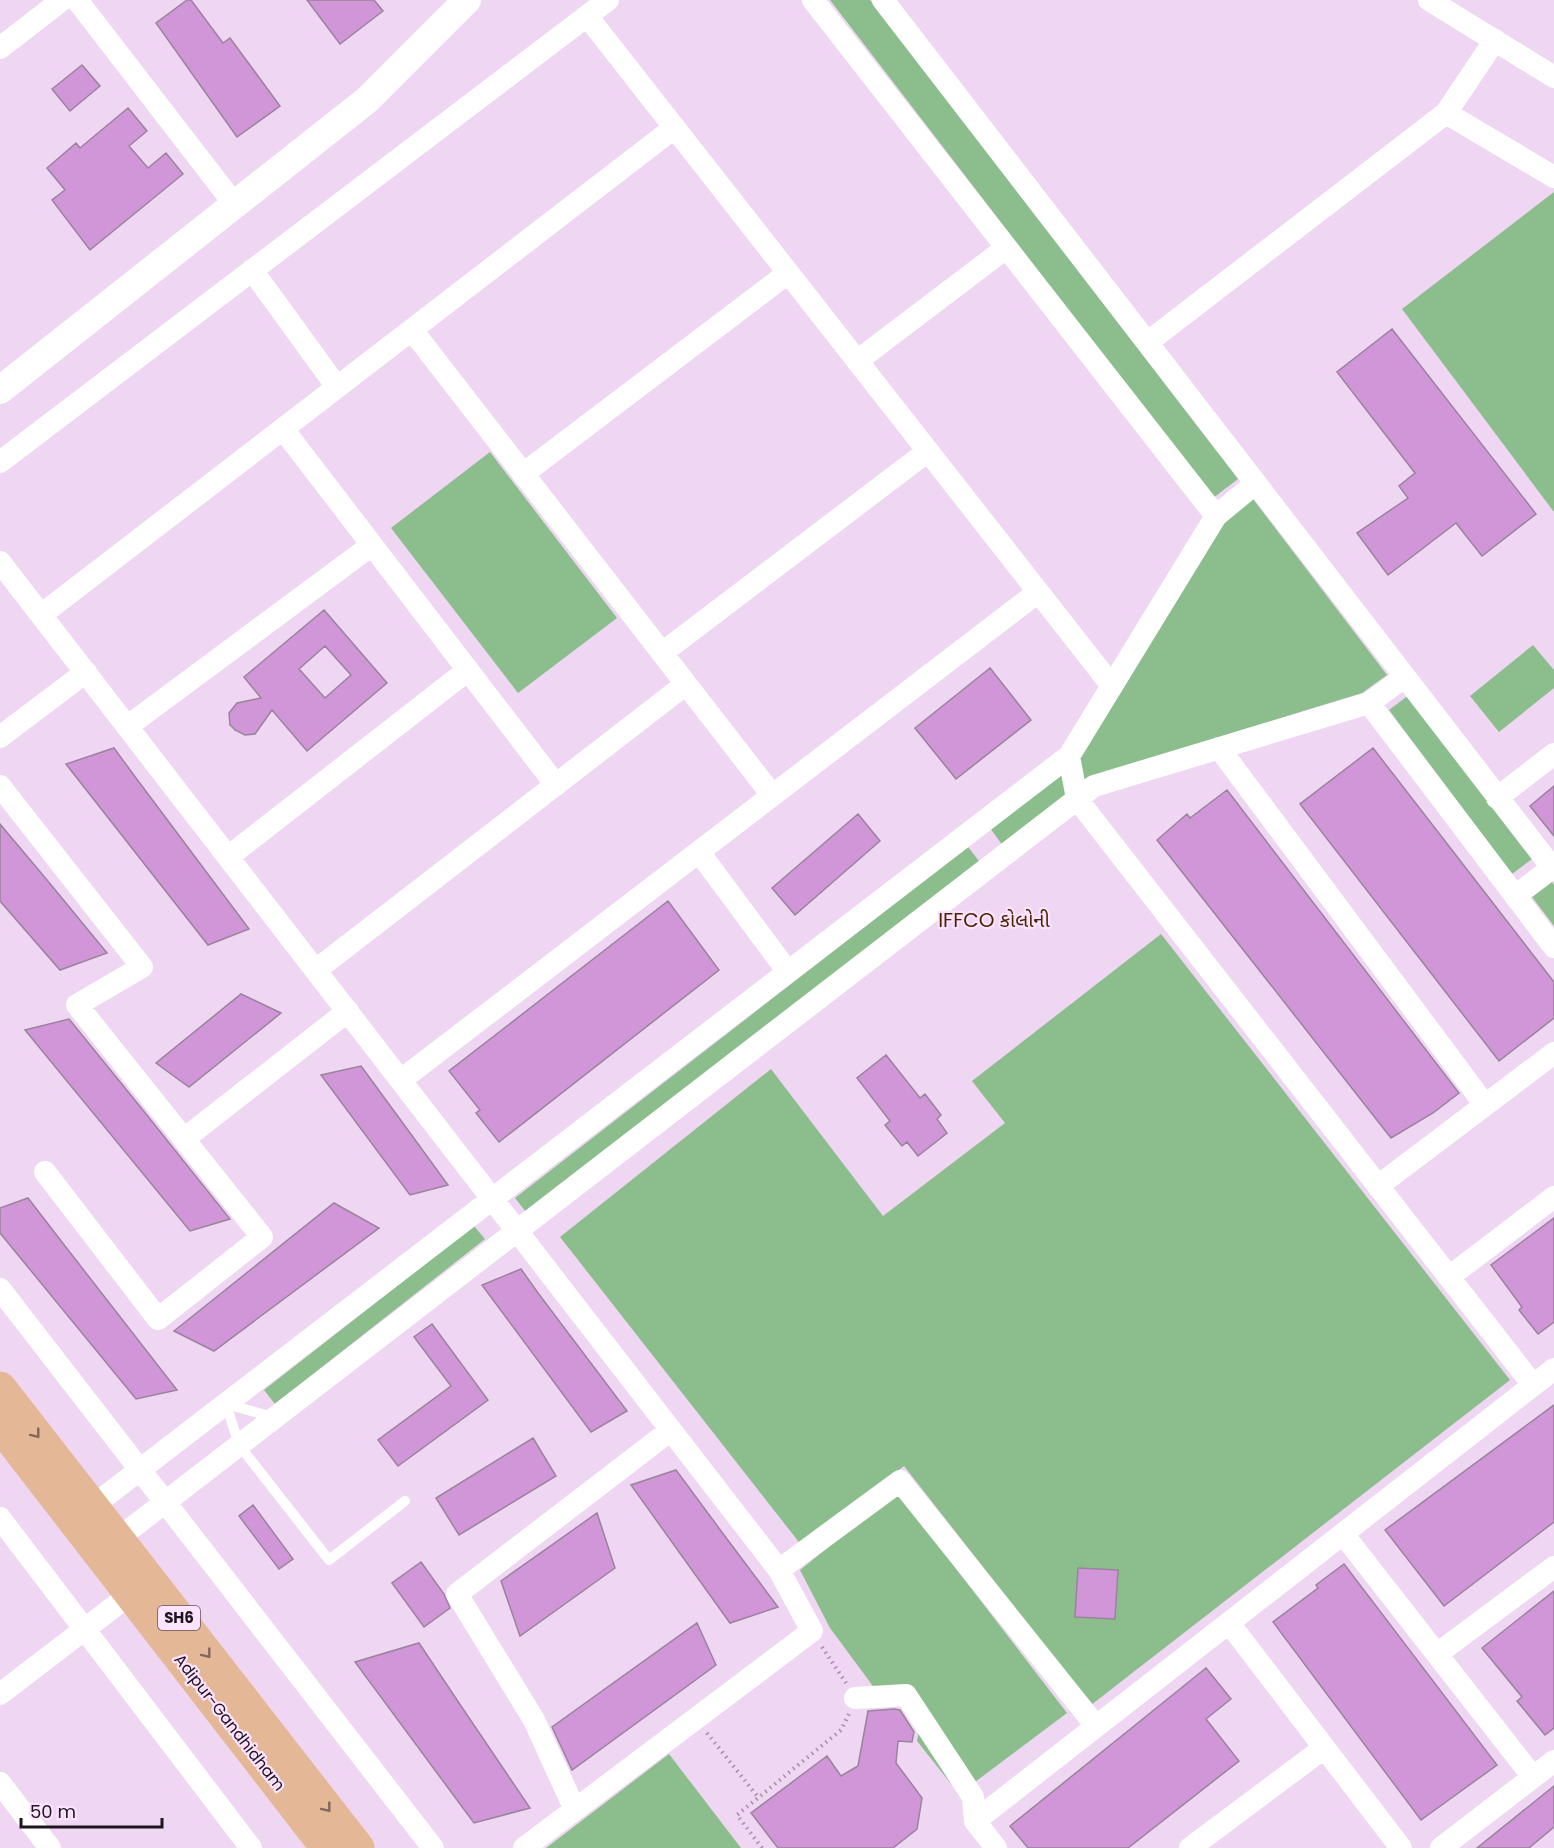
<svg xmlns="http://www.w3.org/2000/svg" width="1554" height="1848" viewBox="0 0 1554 1848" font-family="Poppins,'Noto Sans Gujarati',sans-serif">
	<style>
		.green { fill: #8cbe8d }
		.building { fill: #d196d8; stroke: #9a839d; stroke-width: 1.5; fill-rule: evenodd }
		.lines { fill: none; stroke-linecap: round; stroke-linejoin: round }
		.path { stroke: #a390a5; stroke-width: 4; stroke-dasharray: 1.5 4.5; stroke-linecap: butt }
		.service { stroke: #fff; stroke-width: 10 }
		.minor { stroke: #fff; stroke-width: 22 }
		.tertiary { stroke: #fff; stroke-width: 28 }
		.primary { stroke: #e4b897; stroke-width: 33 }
		.oneway { stroke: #81665b }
		.labels { text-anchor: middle; stroke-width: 4.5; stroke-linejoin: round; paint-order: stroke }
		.shield { fill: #fce3ff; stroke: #615362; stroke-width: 1.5 }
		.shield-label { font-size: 15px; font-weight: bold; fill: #1e151f }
		.street-label { font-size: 16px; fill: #1e151f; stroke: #fce3ff }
		.quarter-label { font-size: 20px; fill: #4e2101; stroke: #fce3ff }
	</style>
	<rect width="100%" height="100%" fill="#efd6f2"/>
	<path class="green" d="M830 0H870L1238 479 1213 498Z
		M1554 192V512L1402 309Z
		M490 452 617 618 518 693 391 528Z
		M1253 499 1387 675 1362 693 1096 775 1003 846 990 828 1082 756 1226 520Z
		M1533 645 1554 670V688L1499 732 1470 696Z
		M1409 695 1532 859 1512 874 1389 710Z
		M968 847 979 861 526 1212 515 1198Z
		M1552 882 1554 885V926L1532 897Z
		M1161 934 1510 1380 1091 1705 904 1466 802 1546 560 1237 771 1069 883 1216 1005 1123 972 1081Z
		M474 1226 485 1239 275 1404 264 1390Z
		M897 1492 1067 1713 959 1794 917 1741 924 1707 881 1697 830 1628 800 1570Z
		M669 1754 741 1848H546Z"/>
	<path class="building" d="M187 0H191L223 43 230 38 280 106 237 137 156 23Z
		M307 0H374L383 11 340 44Z
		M82 65 100 86 70 111 52 89Z
		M128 108 147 131 129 146 148 168 166 153 183 174 90 250 52 200 65 190 47 168 76 143 80 148Z
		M1392 329 1536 514 1482 556 1456 523 1388 575 1357 533 1408 498 1399 486 1415 473 1337 372Z
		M324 610 387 683 307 751 272 710 255 734 245 735 235 730 230 725 229 713 237 703 261 698 244 677ZM325 646 351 675 325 698 299 669Z
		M990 668 1031 720 956 779 915 728Z
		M114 748 136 778 249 929 208 945 66 764Z
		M1373 748 1554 982V1018L1499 1061 1300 804Z
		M1554 786V836L1530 806Z
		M1227 790 1459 1093 1433 1113 1391 1138 1157 840 1187 814 1190 818Z
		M858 814 880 841 795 915 772 888Z
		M0 824 47 880 107 953 60 970 0 901Z
		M668 901 719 970 499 1142 476 1113 480 1110 449 1071Z
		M241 994 281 1013 189 1087 156 1063Z
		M69 1019 138 1104 230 1219 190 1231 25 1030Z
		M886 1055 920 1098 925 1094 941 1115 937 1119 947 1133 918 1156 907 1142 902 1146 885 1125 890 1121 857 1078Z
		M361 1066 413 1137 448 1185 410 1195 321 1075Z
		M28 1198 65 1246 177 1390 136 1399 0 1233V1208Z
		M334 1203 379 1228 214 1351 174 1331Z
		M1554 1218V1322L1538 1334 1519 1310 1522 1307 1491 1265Z
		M521 1269 538 1293 627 1411 591 1432 482 1285Z
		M432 1324 488 1400 398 1466 378 1440 451 1386 414 1337Z
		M1554 1405V1522L1444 1606 1385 1530Z
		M533 1438 556 1476 459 1535 436 1498Z
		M676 1470 727 1539 778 1607 730 1623 631 1485Z
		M253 1505 293 1559 279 1569 239 1516Z
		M597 1513 615 1568 520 1636 501 1581Z
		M421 1562 444 1594 450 1608 424 1627 392 1583Z
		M1344 1564 1497 1765 1421 1820 1273 1622 1318 1588 1316 1585Z
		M1078 1568 1118 1570 1115 1619 1075 1617Z
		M1554 1591V1728L1545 1735 1517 1701 1522 1697 1482 1648Z
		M697 1623 716 1665 572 1770 552 1727Z
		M419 1643 463 1709 530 1808 474 1823 355 1662Z
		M1206 1668 1231 1699 1206 1719 1239 1761 1128 1848H1028L1010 1826Z
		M894 1709 900 1710 914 1732 912 1742 898 1741 896 1763 922 1798 917 1829 893 1848H778L751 1813 827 1756 841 1776 858 1766 868 1711Z
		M1554 1786V1827L1529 1848H1477Z"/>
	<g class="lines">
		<path class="path" d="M822 1647 846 1683
			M707 1733 758 1797
			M762 1848 737 1815 841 1730 849 1714"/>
		<path class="service" d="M273 1417 226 1404 239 1445 329 1560 405 1501"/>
		<path class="minor" d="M77 0 235 205
			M813 0 1216 516
			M883 0 1554 870
			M1429 0 1554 77
			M587 16 1112 686
			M0 48 62 0
			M1446 113 1495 40
			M252 270 337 387
			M412 330 772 795
			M1148 342 1446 113 1554 177
			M857 361 1006 248
			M283 429 556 785
			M0 462 608 0
			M523 474 788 273
			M0 562 779 1570 812 1631 524 1848
			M41 615 674 128
			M662 653 928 451
			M1369 703 1554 947
			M128 726 372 545
			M0 737 86 672
			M1219 748 1485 1105
			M1069 756 1077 799 1533 1385
			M0 786 142 967 77 1005 262 1237 158 1319 45 1172
			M1497 798 1554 754
			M699 852 788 972
			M228 857 468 670
			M1515 896 1552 868
			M316 970 686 684
			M401 1080 1038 592
			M184 1139 348 1011
			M1378 1186 1554 1053
			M1449 1277 1554 1197
			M0 1289 433 1848
			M81 1515 1069 756 1216 516 1256 483
			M0 1518 251 1848
			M1343 1534 1533 1777
			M107 1547 1094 786 1369 703 1403 678
			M779 1570 900 1481 1096 1726
			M1229 1623 1401 1848
			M1437 1654 1554 1567
			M0 1694 141 1586
			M855 1698 906 1695 973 1797 975 1821 996 1848
			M0 1783 50 1848
			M575 1810 534 1720 457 1594 671 1430
			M975 1821 1554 1369
			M1190 1848 1324 1748
			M1441 1848 1554 1761"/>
		<path class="tertiary" d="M0 390 367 100 467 0"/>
		<path class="primary" d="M0 1388 358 1848
			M0 1425 327 1848"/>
	</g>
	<defs><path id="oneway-chevron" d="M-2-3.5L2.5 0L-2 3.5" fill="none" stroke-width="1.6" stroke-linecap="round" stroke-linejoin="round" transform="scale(1.5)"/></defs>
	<g class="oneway">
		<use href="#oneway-chevron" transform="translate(36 1434) rotate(52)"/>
		<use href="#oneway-chevron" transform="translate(207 1654) rotate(52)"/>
		<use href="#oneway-chevron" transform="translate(327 1808) rotate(52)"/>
	</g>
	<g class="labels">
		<rect class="shield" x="158" y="1606" width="42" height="24" rx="4.5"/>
		<g class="shield-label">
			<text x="179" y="1623">SH6</text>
		</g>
		<g class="street-label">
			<text transform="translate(230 1722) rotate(52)" y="6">Adipur-Gandhidham</text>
		</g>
		<g class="quarter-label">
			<text x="994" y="927">IFFCO કોલોની</text>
		</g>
	</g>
	<path d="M21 1818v9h141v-9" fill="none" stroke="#1e151f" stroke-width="3"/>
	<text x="30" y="1818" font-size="18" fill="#1e151f" stroke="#fce3ff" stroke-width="4.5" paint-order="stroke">50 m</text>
</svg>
